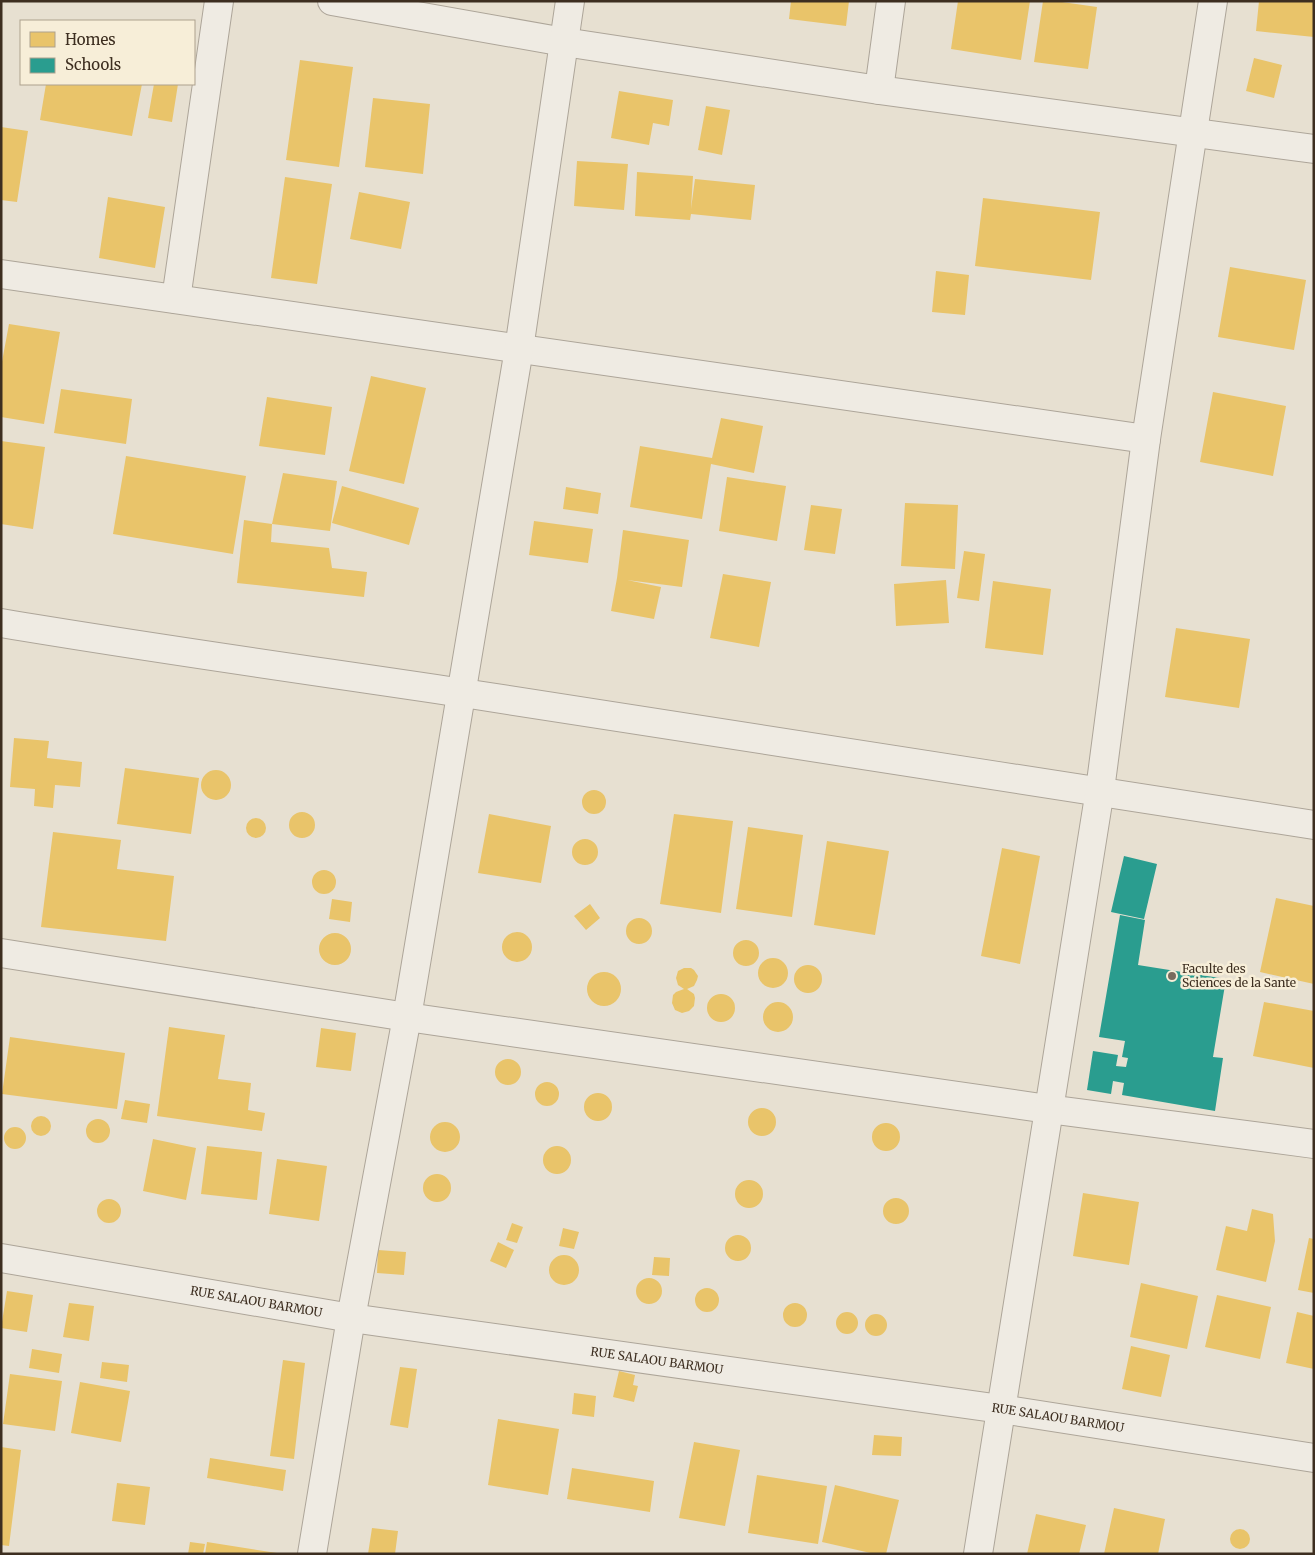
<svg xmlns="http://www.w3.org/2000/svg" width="1315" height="1555" viewBox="0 0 1315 1555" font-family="Merriweather,serif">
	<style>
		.homes { fill: #e9c46a }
		.schools { fill: #2a9d8f }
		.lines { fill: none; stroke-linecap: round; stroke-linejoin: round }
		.minor-casing { stroke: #ada599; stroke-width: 30 }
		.minor { stroke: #efebe3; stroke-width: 28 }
		.poi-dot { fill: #786c5e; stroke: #f7eed8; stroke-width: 2 }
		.labels { text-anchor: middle; stroke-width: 5; stroke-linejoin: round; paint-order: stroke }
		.poi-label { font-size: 12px; fill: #3d2e20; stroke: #f7eed8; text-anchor: start }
		.street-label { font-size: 12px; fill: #3d2e20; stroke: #f7eed8 }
	</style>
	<rect width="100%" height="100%" fill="#e7e0d1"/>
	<path class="homes" d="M791 1H849L846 26 789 19Z
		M958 1H1030L1021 60 951 49Z
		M1043 1H1055L1097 7 1088 69 1034 62Z
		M1259 1H1314V37L1256 31Z
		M1254 58 1282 65 1274 98 1246 91Z
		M300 60 353 67 339 167 286 160Z
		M46 84H142L132 136 40 120Z
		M154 84H178L172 122 148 118Z
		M619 91 673 100 669 126 653 123 649 145 611 138Z
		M373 98 430 104 423 174 365 167Z
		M706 106 730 110 722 155 698 150Z
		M1 127 28 131 17 202 1 200Z
		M577 161 628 164 624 210 574 206Z
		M637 172 693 176 691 209 695 179 755 185 751 220 691 214 690 220 635 216Z
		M285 177 332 184 317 284 271 278Z
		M359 192 410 202 401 249 350 239Z
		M108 197 165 207 155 268 99 258Z
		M983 198 1100 212 1091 280 975 266Z
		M1230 267 1306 280 1294 350 1218 337Z
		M936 271 969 275 965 315 932 312Z
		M9 324 60 332 44 424 1 417V367Z
		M371 376 426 388 404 484 349 471Z
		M61 389 132 399 126 444 54 433Z
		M1213 392 1286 406 1273 476 1200 462Z
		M267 397 332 407 325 455 259 446Z
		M721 418 763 426 754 473 711 464 702 519 630 507 640 446 712 458Z
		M1 441 45 447 33 529 1 524Z
		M126 456 246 476 233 554 113 534Z
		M283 473 337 481 330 531 272 524 271 542 329 548 332 568 367 572 364 597 237 583 244 520 272 524Z
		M727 477 786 486 777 541 719 531Z
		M342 486 419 508 409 545 332 523Z
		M566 487 601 493 598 514 563 509Z
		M905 503 958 505 955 569 901 566Z
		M811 505 842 509 835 554 804 550Z
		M534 521 593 529 588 563 529 555Z
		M623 530 689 540 682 587 627 580 661 587 654 619 611 611 617 578Z
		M964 551 985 554 979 601 957 598Z
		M723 574 771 582 759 647 710 638Z
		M946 580 949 623 896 626 894 584Z
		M993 581 1051 589 1043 655 985 648Z
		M1176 628 1250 639 1239 708 1165 697Z
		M14 738 49 741 47 758 82 762 80 787 55 785 53 808 34 806 35 789 10 787Z
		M125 768 199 778 191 834 117 824Z
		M201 785a15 15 0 1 1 30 0a15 15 0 1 1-30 0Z
		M582 802a12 12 0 1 1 24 0a12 12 0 1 1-24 0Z
		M289 825a13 13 0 1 1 26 0a13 13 0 1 1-26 0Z
		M489 814 551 826 541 883 478 873Z
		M674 814 733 821 721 913 660 904Z
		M246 828a10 10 0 1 1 20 0a10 10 0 1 1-20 0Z
		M748 827 803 835 792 917 736 909Z
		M53 832 121 840 117 869 174 876 166 941 41 927Z
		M572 852a13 13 0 1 1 26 0a13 13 0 1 1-26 0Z
		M827 841 889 851 875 935 814 925Z
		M1002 848 1040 856 1020 964 981 956Z
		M312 882a12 12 0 1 1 24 0a12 12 0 1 1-24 0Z
		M1276 898 1314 906V984L1260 972Z
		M332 899 352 902 350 922 329 919Z
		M590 904 600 918 586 930 574 916Z
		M626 931a13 13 0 1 1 26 0a13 13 0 1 1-26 0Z
		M502 947a15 15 0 1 1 30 0a15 15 0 1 1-30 0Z
		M319 949a16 16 0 1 1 32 0a16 16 0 1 1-32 0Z
		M733 953a13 13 0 1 1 26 0a13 13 0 1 1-26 0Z
		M758 973a15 15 0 1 1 30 0a15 15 0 1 1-30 0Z
		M794 979a14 14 0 1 1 28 0a14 14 0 1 1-28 0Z
		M684 968H691L694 970 698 976 697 980 694 986 687 989 694 994 695 998 694 1006 689 1011 682 1013 675 1010 672 1003 673 995 676 992 684 989 678 985 676 978 678 971Z
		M587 989a17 17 0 1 1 34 0a17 17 0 1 1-34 0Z
		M707 1008a14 14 0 1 1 28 0a14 14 0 1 1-28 0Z
		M763 1017a15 15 0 1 1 30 0a15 15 0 1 1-30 0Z
		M1264 1002 1314 1011V1068L1253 1056Z
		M169 1027 225 1035 218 1079 251 1083 248 1110 265 1113 262 1131 157 1116Z
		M321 1028 356 1033 351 1071 316 1067Z
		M10 1037 125 1053 117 1109 2 1094Z
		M495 1072a13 13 0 1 1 26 0a13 13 0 1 1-26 0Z
		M535 1094a12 12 0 1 1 24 0a12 12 0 1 1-24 0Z
		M584 1107a14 14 0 1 1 28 0a14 14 0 1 1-28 0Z
		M125 1100 150 1104 147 1123 121 1119Z
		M748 1122a14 14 0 1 1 28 0a14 14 0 1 1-28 0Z
		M31 1126a10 10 0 1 1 20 0a10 10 0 1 1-20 0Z
		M86 1131a12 12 0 1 1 24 0a12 12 0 1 1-24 0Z
		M430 1137a15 15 0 1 1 30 0a15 15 0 1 1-30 0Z
		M872 1137a14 14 0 1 1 28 0a14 14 0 1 1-28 0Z
		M4 1138a11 11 0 1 1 22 0a11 11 0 1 1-22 0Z
		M153 1139 196 1148 186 1200 143 1191Z
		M543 1160a14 14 0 1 1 28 0a14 14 0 1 1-28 0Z
		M207 1146 262 1152 257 1200 201 1194Z
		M277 1159 327 1166 319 1221 269 1214Z
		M423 1188a14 14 0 1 1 28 0a14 14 0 1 1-28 0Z
		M735 1194a14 14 0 1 1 28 0a14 14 0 1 1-28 0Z
		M1083 1193 1139 1202 1129 1265 1073 1256Z
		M883 1211a13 13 0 1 1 26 0a13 13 0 1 1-26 0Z
		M97 1211a12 12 0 1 1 24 0a12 12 0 1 1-24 0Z
		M1252 1209 1273 1214 1275 1241 1266 1282 1216 1270 1226 1226 1247 1231Z
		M512 1223 523 1227 517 1243 506 1240Z
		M563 1228 579 1232 574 1249 559 1246Z
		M725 1248a13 13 0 1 1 26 0a13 13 0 1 1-26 0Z
		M1309 1238 1314 1239V1293L1298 1290Z
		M498 1242 514 1250 506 1268 490 1261Z
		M378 1250 406 1252 404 1275 377 1273Z
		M549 1270a15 15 0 1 1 30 0a15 15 0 1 1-30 0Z
		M654 1257 670 1258 669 1276 652 1275Z
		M636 1291a13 13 0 1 1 26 0a13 13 0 1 1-26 0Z
		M1141 1283 1198 1296 1187 1349 1130 1337Z
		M695 1300a12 12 0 1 1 24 0a12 12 0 1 1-24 0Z
		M7 1291 33 1295 27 1332 1 1328Z
		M1217 1295 1271 1307 1260 1359 1205 1347Z
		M783 1315a12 12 0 1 1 24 0a12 12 0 1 1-24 0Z
		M69 1303 94 1306 89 1341 63 1337Z
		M836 1323a11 11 0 1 1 22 0a11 11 0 1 1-22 0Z
		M1297 1312 1314 1316V1369L1286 1363Z
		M865 1325a11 11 0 1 1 22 0a11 11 0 1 1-22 0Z
		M1131 1346 1170 1355 1161 1397 1122 1389Z
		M32 1349 62 1354 59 1373 29 1368Z
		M283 1360 305 1363 294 1459 270 1456Z
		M102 1362 129 1365 127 1382 100 1378Z
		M400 1367 417 1369 408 1428 390 1425Z
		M619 1371 635 1375 633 1385 638 1386 634 1402 613 1397Z
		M10 1374 62 1381 55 1431 3 1424Z
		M80 1382 130 1391 121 1442 71 1433Z
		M574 1393 596 1396 594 1417 572 1414Z
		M498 1419 559 1429 548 1495 488 1485Z
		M874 1435 902 1437 901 1456 872 1455Z
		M694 1442 740 1450 725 1526 679 1518Z
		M1 1447 21 1450 9 1546 1 1545Z
		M210 1458 286 1470 283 1491 207 1478Z
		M572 1468 654 1481 650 1512 567 1499Z
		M757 1475 827 1486 818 1544 748 1533Z
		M117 1483 150 1487 145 1525 112 1521Z
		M835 1485 899 1500 886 1554H875L822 1542Z
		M1114 1508 1165 1519 1158 1554H1104Z
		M1036 1514 1086 1525 1079 1554H1027Z
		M372 1528 398 1531 395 1554H368Z
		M1230 1539a10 10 0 1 1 20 0a10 10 0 1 1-20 0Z
		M190 1542 205 1544 203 1554H188Z
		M207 1542 277 1553V1554H205Z"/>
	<path class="schools" d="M1124 856 1157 864 1144 919 1111 912Z
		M1120 915 1145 920 1138 965 1226 979 1213 1057 1223 1058 1215 1111 1122 1095 1124 1083 1113 1081 1111 1094 1087 1090 1093 1051 1118 1055 1116 1066 1126 1067 1128 1058 1122 1057 1125 1041 1099 1037Z"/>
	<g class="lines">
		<g class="minor-casing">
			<g id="minor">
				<path d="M332 1 564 42 879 90 1314 149"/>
				<path d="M879 90 891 1"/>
				<path d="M1 274 1146 439"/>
				<path d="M176 299 219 1"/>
				<path d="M1 623C155 649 309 670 463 693 747 736 1031 779 1314 825"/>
				<path d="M1 953 407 1017 1048 1109 1314 1144"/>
				<path id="s1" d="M1 1258 351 1318 1001 1409 1314 1458"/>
				<path d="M312 1554 351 1318 407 1017 519 349 570 1"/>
				<path d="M978 1554 1100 790 1146 439 1213 1"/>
			</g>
		</g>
		<use href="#minor" class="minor"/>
	</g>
	<circle class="poi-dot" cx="1172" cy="976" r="5"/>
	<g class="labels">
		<g class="poi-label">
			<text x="1182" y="973">Faculte des<tspan x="1182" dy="14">Sciences de la Sante</tspan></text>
		</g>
		<g class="street-label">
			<text dy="4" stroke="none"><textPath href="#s1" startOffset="259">RUE SALAOU BARMOU</textPath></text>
			<text dy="4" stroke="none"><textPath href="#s1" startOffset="664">RUE SALAOU BARMOU</textPath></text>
			<text dy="4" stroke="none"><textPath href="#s1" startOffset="1069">RUE SALAOU BARMOU</textPath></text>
		</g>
	</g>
	<rect width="1315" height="1555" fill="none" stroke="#3d2e20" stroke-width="5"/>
	<rect x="20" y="20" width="175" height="65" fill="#f7eed8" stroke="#ada18e"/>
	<rect x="30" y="32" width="25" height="15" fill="#e9c46a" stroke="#ada18e"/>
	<text x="65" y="45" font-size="15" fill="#3d2e20">Homes</text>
	<rect x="30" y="58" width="25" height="15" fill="#2a9d8f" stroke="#ada18e"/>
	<text x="65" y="70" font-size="15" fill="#3d2e20">Schools</text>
</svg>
